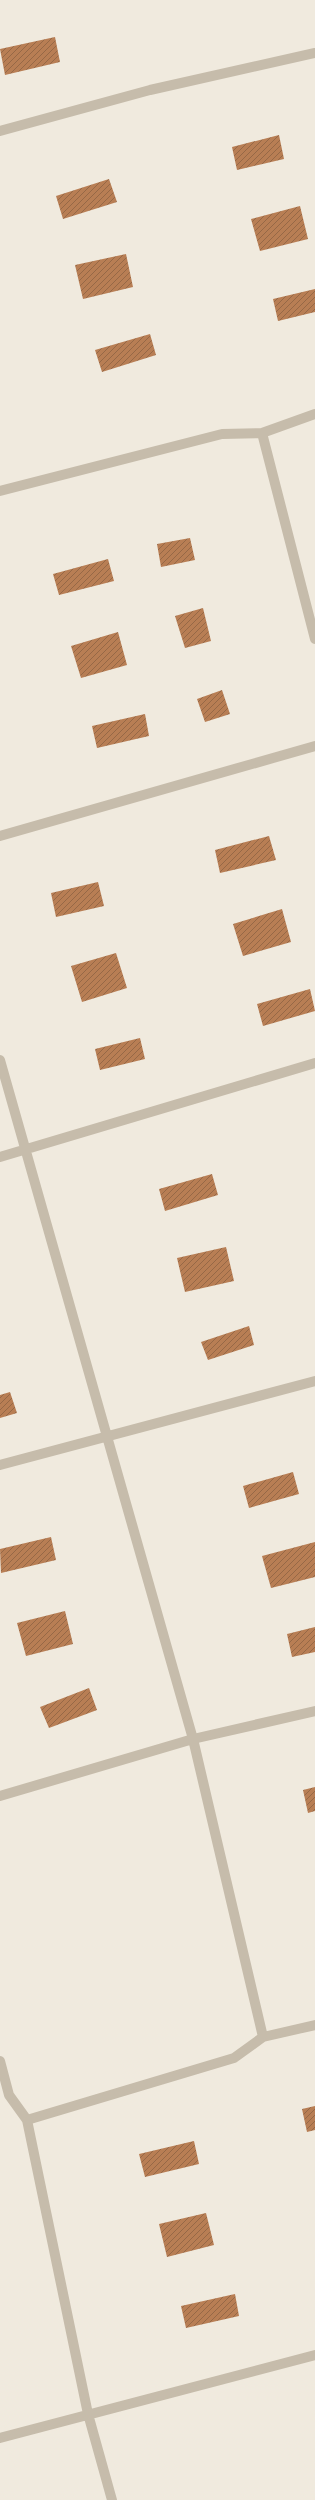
<svg xmlns="http://www.w3.org/2000/svg" width="315" height="2500" viewBox="0 0 315 2500" font-family="Mulish,sans-serif">
	<style>
		.building { fill: url(#building-hatch) }
		.lines { fill: none; stroke-linecap: round; stroke-linejoin: round }
		.street { stroke: #c6bcab; stroke-width: 10 }
	</style>
	<defs>
		<pattern id="building-hatch" width="6" height="6" patternUnits="userSpaceOnUse"><rect width="6" height="6" fill="#b87e54"/><path d="M-1 1l2-2M0 6l6-6M5 7l2-2" fill="none" stroke="#966846"/></pattern>
	</defs>
	<rect width="100%" height="100%" fill="#f0eade"/>
	<path class="building" d="M55 37 60 62 5 75 0 49Z
		M279 135 284 159 237 170 232 147Z
		M109 179 117 202 63 219 56 196Z
		M300 206 308 239 260 251 251 219Z
		M126 254 133 287 83 299 75 265Z
		M315 289V312L278 321 273 299Z
		M150 334 156 355 102 372 95 350Z
		M190 538 195 560 161 567 157 544Z
		M108 559 114 581 59 595 53 574Z
		M203 608 211 641 185 648 175 616Z
		M118 632 127 665 81 678 71 646Z
		M222 690 230 714 205 722 197 699Z
		M145 714 149 736 97 748 92 726Z
		M269 836 276 860 220 873 215 850Z
		M98 882 104 906 56 917 51 893Z
		M282 909 291 942 243 956 233 924Z
		M116 953 127 988 82 1002 71 966Z
		M310 989 315 1011 263 1026 257 1004Z
		M140 1038 145 1059 100 1070 95 1049Z
		M212 1174 218 1195 165 1211 159 1189Z
		M226 1247 234 1281 185 1292 177 1258Z
		M249 1326 254 1345 208 1360 201 1342Z
		M10 1392 17 1413 0 1418V1395Z
		M293 1472 299 1494 249 1508 243 1486Z
		M51 1537 56 1560 1 1573 0 1549Z
		M315 1542V1577L271 1588 262 1556Z
		M65 1611 73 1644 26 1656 17 1623Z
		M315 1627V1652L292 1657 287 1634Z
		M89 1688 97 1710 49 1728 40 1707Z
		M315 1787V1811L308 1813 303 1790Z
		M315 2106V2130L307 2132 302 2109Z
		M194 2141 199 2164 145 2177 139 2154Z
		M206 2213 214 2245 167 2257 159 2224Z
		M235 2294 239 2316 186 2328 181 2306Z"/>
	<g class="lines">
		<path class="street" d="M0 131 150 90 315 53
			M262 433 315 639
			M0 491 222 434 262 433 315 414
			M0 836 315 746
			M0 1060 193 1739 263 2037
			M0 1157 315 1063
			M0 1465 315 1381
			M0 1796 193 1739 315 1711
			M0 2061 9 2095 27 2120 88 2414 112 2500
			M27 2120 234 2058 263 2037 315 2025
			M0 2438 315 2355"/>
	</g>
</svg>
